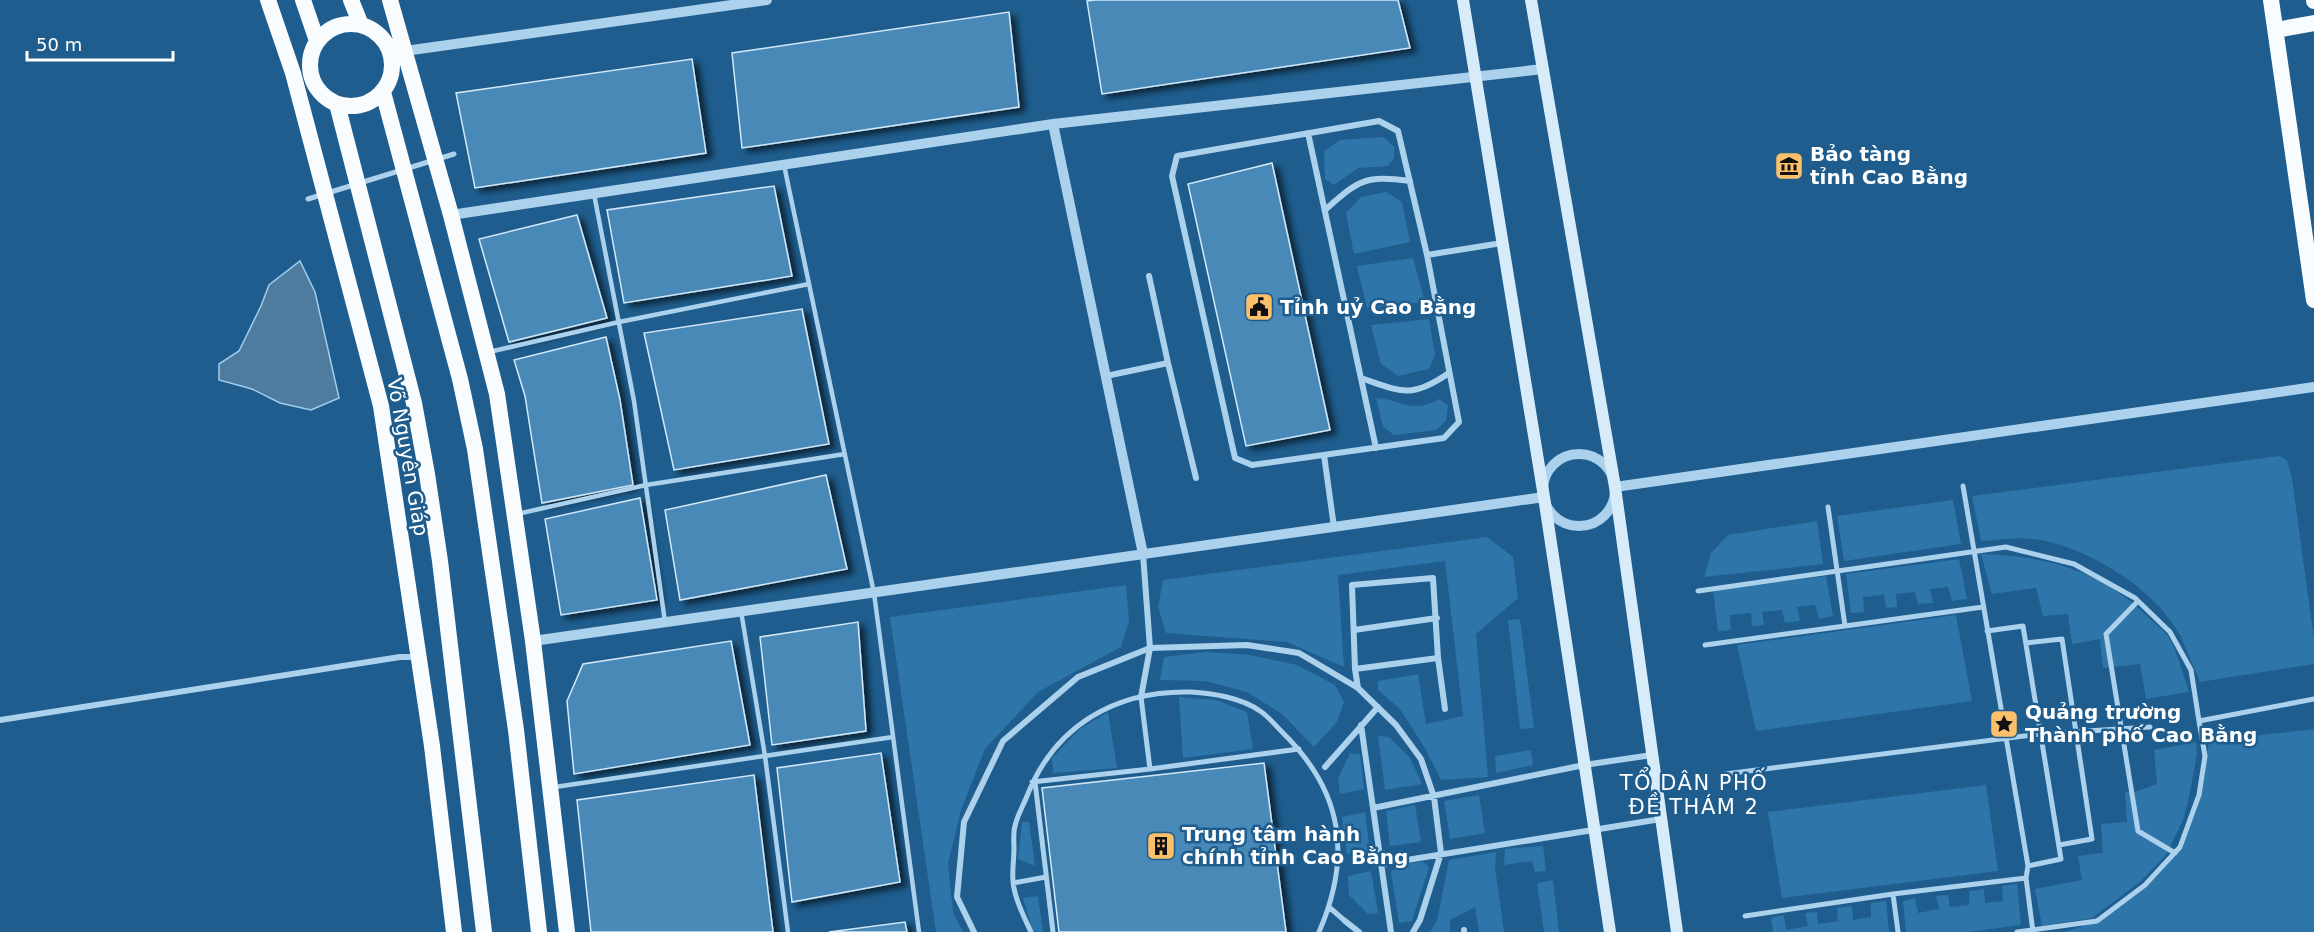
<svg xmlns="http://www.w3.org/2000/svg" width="2314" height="932" viewBox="0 0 2314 932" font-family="'DejaVu Sans',sans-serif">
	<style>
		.green { fill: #2e76a9 }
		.water { fill: #4f7c9e; stroke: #9fceee; stroke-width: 1.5 }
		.building { fill: #4a89b7; stroke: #d1e8f9; stroke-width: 1.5; filter: url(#shadow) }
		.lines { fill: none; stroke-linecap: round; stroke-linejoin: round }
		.service { stroke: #abd1ed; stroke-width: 4.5 }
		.pedestrian { stroke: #abd1ed; stroke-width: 5 }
		.minor { stroke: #abd1ed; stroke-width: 6 }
		.tertiary { stroke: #abd1ed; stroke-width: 10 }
		.secondary { stroke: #d8ebf9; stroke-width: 12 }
		.trunk { stroke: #f8fcff; stroke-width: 16 }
		.labels { text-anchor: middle; stroke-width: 5; stroke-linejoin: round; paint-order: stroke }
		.poi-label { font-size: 20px; font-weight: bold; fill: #fff; stroke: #1e5d8d; text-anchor: start }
		.street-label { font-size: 20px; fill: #fff; stroke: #1e5d8d }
		.neighbourhood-label { font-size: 21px; letter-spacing: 1.5px; fill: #fff; stroke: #1e5d8d }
	</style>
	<defs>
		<filter id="shadow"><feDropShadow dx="6" dy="4" stdDeviation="3" flood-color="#0009"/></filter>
	</defs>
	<rect width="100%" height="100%" fill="#1e5d8d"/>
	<path class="green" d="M1384 137 1394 147V158L1388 166 1358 168 1334 185 1325 179 1324 151 1340 140Z
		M1386 192 1402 202 1410 242 1354 254 1346 213 1361 197Z
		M1413 258 1425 302 1367 308 1357 266Z
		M1429 319 1435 355 1429 369 1398 376 1381 364 1371 325Z
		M1376 398C1400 399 1412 415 1439 399L1448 405 1446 421 1436 430 1394 435 1383 427Z
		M2279 456 2287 460 2292 479 2314 639V664L2200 682C2193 666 2187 650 2180 635 2154 588 2088 547 2035 539 2017 537 1999 540 1981 541L1972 496Z
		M1953 500 1961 544 1844 561 1837 516Z
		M1817 521 1823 564 1704 577 1711 553 1728 535Z
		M1487 537 1513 557 1518 598 1476 634 1488 777 1441 780 1426 750 1400 709 1378 690V681L1418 674 1426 724 1463 716 1445 561 1338 575 1344 667 1287 642 1166 633 1158 607 1163 580Z
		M1981 554C2046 556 2101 570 2148 617 2154 623 2163 629 2168 636 2177 650 2183 675 2189 692L2146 699 2140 664 2103 668 2100 639 2072 644 2068 614 2043 616 2036 588 1992 594Z
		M1959 559 1967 599 1952 601 1948 587 1930 589 1933 603 1918 604 1915 592 1896 594 1897 607 1886 608 1884 595 1863 597 1864 612 1851 613 1846 574Z
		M1826 576 1833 616 1819 619 1815 605 1797 607 1800 621 1785 623 1782 610 1762 612 1764 625 1752 626 1751 613 1730 615 1731 630 1718 631 1713 591Z
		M1126 585 1129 621 1121 647 1038 692 985 749 961 810 948 864 953 912 963 932H936L890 617Z
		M1956 615 1972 701 1756 731 1737 645Z
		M1520 619 1534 728 1520 729 1508 620Z
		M1206 652 1250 655 1297 665 1335 685 1344 702 1337 722 1314 747 1282 714 1247 692 1205 681 1160 680 1164 657Z
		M1179 697 1216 700 1247 712 1253 749 1183 758Z
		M1108 712 1117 768 1053 773 1052 758 1080 729Z
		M2314 729V932H2062C2084 928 2102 918 2121 906 2188 862 2198 815 2209 741Z
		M1378 736 1389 737 1410 758 1422 784 1385 790Z
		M2196 742 2197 754 2188 802 2183 820 2166 855 2140 882 2092 918 2042 926 2035 889 2082 880 2078 856 2103 853 2101 824 2127 822 2125 792H2135L2157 784 2154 750Z
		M1531 750 1533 765 1496 773 1495 756Z
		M1350 753 1360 754 1364 789 1340 794 1338 778Z
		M1986 785 1998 871 1782 898 1768 812Z
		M1479 795 1485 833 1450 839 1444 801Z
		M1415 805 1421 842 1390 846 1386 811Z
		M1365 812 1370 852 1347 854 1342 817Z
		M1022 822H1029L1035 866 1018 859Z
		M1543 846 1546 871 1535 872 1532 861 1504 865 1505 849Z
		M1496 852 1495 867 1504 932H1479L1475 907 1450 920V932H1430L1437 921 1449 860Z
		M1423 862 1429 867 1412 921 1399 923 1391 872 1398 864Z
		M1371 871 1378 913 1368 914 1349 895 1348 876Z
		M1553 880 1559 932H1544L1537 883Z
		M2017 884 2021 925 1968 932H1906L1903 901 1915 898 1918 913 1939 909 1936 896 1948 895 1950 907 1969 905V891L1984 889 1985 903 2003 901 2002 886Z
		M1038 896 1043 932 1033 931 1023 898Z
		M1886 901 1889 932H1773L1771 918 1784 915 1786 930 1808 926 1805 913 1817 912 1818 924 1838 921 1837 908 1852 906 1853 920 1871 917V903Z"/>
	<path class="water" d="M300 261 315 292 339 398 311 410 280 403 252 389 219 380V364L239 351 261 306 269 285Z"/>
	<path class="building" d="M1095 0H1398L1410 48 1102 94 1087 1Z
		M1009 12 1019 107 742 148 732 53Z
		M692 59 706 153 475 188 456 93Z
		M1272 163 1330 430 1246 446 1188 184Z
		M774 186 792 276 624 303 607 210Z
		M577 215 607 318 509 342 479 239Z
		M802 309 829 444 674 470 644 333Z
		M606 337 620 400 633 485 542 503 525 396 514 360Z
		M826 475 847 569 680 600 665 510Z
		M640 498 657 600 561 615 545 519Z
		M858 622 866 731 772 745 760 637Z
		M731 641 750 745 574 774 567 701 583 664Z
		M881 753 900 882 792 902 777 768Z
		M1264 763 1286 932H1059L1042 788Z
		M754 775 773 932H591L577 800Z
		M905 922 907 932H829Z"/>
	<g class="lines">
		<path class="service" d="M784 165 874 593 919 932
			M594 194 634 401 665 622
			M489 352 619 322 809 284
			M517 514 646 485 845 454
			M741 611 765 756 788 932
			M555 787 893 737"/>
		<path class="pedestrian" d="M308 199 454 154
			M1828 507 1845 626 1983 607
			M1698 591 2006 547 2074 564 2135 598 2170 632 2191 670 2199 721 2314 699
			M2138 601 2106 634 2138 831 2175 853
			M1987 631 2023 626 2061 859 2028 866
			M2026 643 2062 639 2092 839 2059 845
			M1705 645 1845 626
			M1141 697 1150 769
			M1725 774 2040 734 2150 727
			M1032 782 1150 769 1299 749
			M1035 782 1053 932
			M2026 878 2033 932
			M1013 883 1046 877
			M1893 894 2026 878 2028 866 1963 486
			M1329 907 1345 921
			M1745 916 1893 894 1898 932
			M1031 932C1024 917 1014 897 1013 881 1012 870 1014 859 1014 849 1014 841 1013 833 1015 826 1017 816 1023 806 1027 796 1055 725 1116 690 1191 692 1212 693 1242 698 1260 711 1268 716 1276 726 1283 733 1343 792 1352 856 1319 932
			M2017 932 2097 921 2145 885 2180 847 2199 795 2205 756 2199 721"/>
		<path class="minor" d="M1308 133 1376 448
			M1325 210C1359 180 1364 175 1410 181
			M1427 255 1459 422 1444 438 1252 465 1235 458 1172 176 1177 156 1379 121 1398 131 1427 255 1502 243
			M1149 276 1168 363
			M1106 376 1168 363 1196 478
			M1361 378C1402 392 1411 399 1449 373
			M1324 455 1334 527
			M1354 630 1437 618
			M1355 669 1438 658
			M1358 688 1355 669 1352 585 1433 578 1438 658 1445 709
			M1141 697 1150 648 1143 554
			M0 720 400 657H419
			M1361 725 1373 808 1584 765 1652 755
			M1325 767 1378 707
			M1373 808 1391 932
			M1382 864 1661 819
			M1345 921 1359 932
			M1464 930V932
			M974 932 957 897 964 822 1003 741 1078 677 1150 648 1247 645 1299 653 1358 688 1396 725 1421 759 1434 797 1441 853 1420 920 1413 932"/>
		<path class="tertiary" d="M405 51 767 0
			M1053 124 1143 554
			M451 215 1053 124 1543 69
			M1543 490a36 36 0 1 1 72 0a36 36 0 1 1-72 0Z
			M1615 487 2314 387
			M533 641 1544 497"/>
		<path class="secondary" d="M1463 0 1544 497 1610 932
			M1531 0 1615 487 1677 932"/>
		<path class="trunk" d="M268 0 293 73 381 406 432 746 454 932
			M303 0 317 41
			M351 0 361 25
			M390 0 451 215 497 394 533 641 567 932
			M2271 0 2314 300
			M2314 0V1
			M310 65a41 41 0 1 1 82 0a41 41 0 1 1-82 0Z
			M2276 30 2314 23
			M383 92 460 379 475 449 516 730 539 932
			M337 104 414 403 427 474 440 561 484 932"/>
	</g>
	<defs>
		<g id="museum-square" transform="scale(1.5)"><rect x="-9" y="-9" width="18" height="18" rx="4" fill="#fcbf6a" stroke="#1e5d8d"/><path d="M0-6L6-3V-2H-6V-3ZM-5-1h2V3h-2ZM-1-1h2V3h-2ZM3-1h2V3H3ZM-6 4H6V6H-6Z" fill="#111"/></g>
		<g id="civic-square" transform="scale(1.5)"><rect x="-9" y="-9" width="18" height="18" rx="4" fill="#fcbf6a" stroke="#1e5d8d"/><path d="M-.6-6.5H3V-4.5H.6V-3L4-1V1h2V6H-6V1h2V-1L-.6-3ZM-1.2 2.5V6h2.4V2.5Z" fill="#111"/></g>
		<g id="sight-square" transform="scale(1.5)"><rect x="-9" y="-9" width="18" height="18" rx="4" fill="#fcbf6a" stroke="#1e5d8d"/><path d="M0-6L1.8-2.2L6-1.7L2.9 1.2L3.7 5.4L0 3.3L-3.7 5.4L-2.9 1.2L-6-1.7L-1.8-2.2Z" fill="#111"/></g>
		<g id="building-square" transform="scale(1.5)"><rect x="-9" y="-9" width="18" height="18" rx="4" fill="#fcbf6a" stroke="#1e5d8d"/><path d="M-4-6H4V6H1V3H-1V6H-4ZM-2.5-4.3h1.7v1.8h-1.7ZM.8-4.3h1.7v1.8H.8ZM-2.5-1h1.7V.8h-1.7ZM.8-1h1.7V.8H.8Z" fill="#111"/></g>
	</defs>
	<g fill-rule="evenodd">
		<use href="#museum-square" x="1789" y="166"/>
		<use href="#civic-square" x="1259" y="307"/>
		<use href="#sight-square" x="2004" y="724"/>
		<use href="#building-square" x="1161" y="846"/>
	</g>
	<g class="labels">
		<g class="poi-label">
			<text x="1810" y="161">Bảo tàng<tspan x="1810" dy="23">tỉnh Cao Bằng</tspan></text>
			<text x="1280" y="314">Tỉnh uỷ Cao Bằng</text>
			<text x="2025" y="719">Quảng trường<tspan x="2025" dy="23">Thành phố Cao Bằng</tspan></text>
			<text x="1182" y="841">Trung tâm hành<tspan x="1182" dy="23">chính tỉnh Cao Bằng</tspan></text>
		</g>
		<g class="street-label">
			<text transform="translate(408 457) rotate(80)" y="7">Võ Nguyên Giáp</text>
		</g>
		<g class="neighbourhood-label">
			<text x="1694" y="790">TỔ DÂN PHỐ<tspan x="1694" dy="24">ĐỀ THÁM 2</tspan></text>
		</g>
	</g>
	<path d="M27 51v9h146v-9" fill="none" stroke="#ffffff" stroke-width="3"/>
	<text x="36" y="51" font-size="18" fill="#ffffff" stroke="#1e5d8d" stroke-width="4.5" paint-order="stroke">50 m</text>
</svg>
